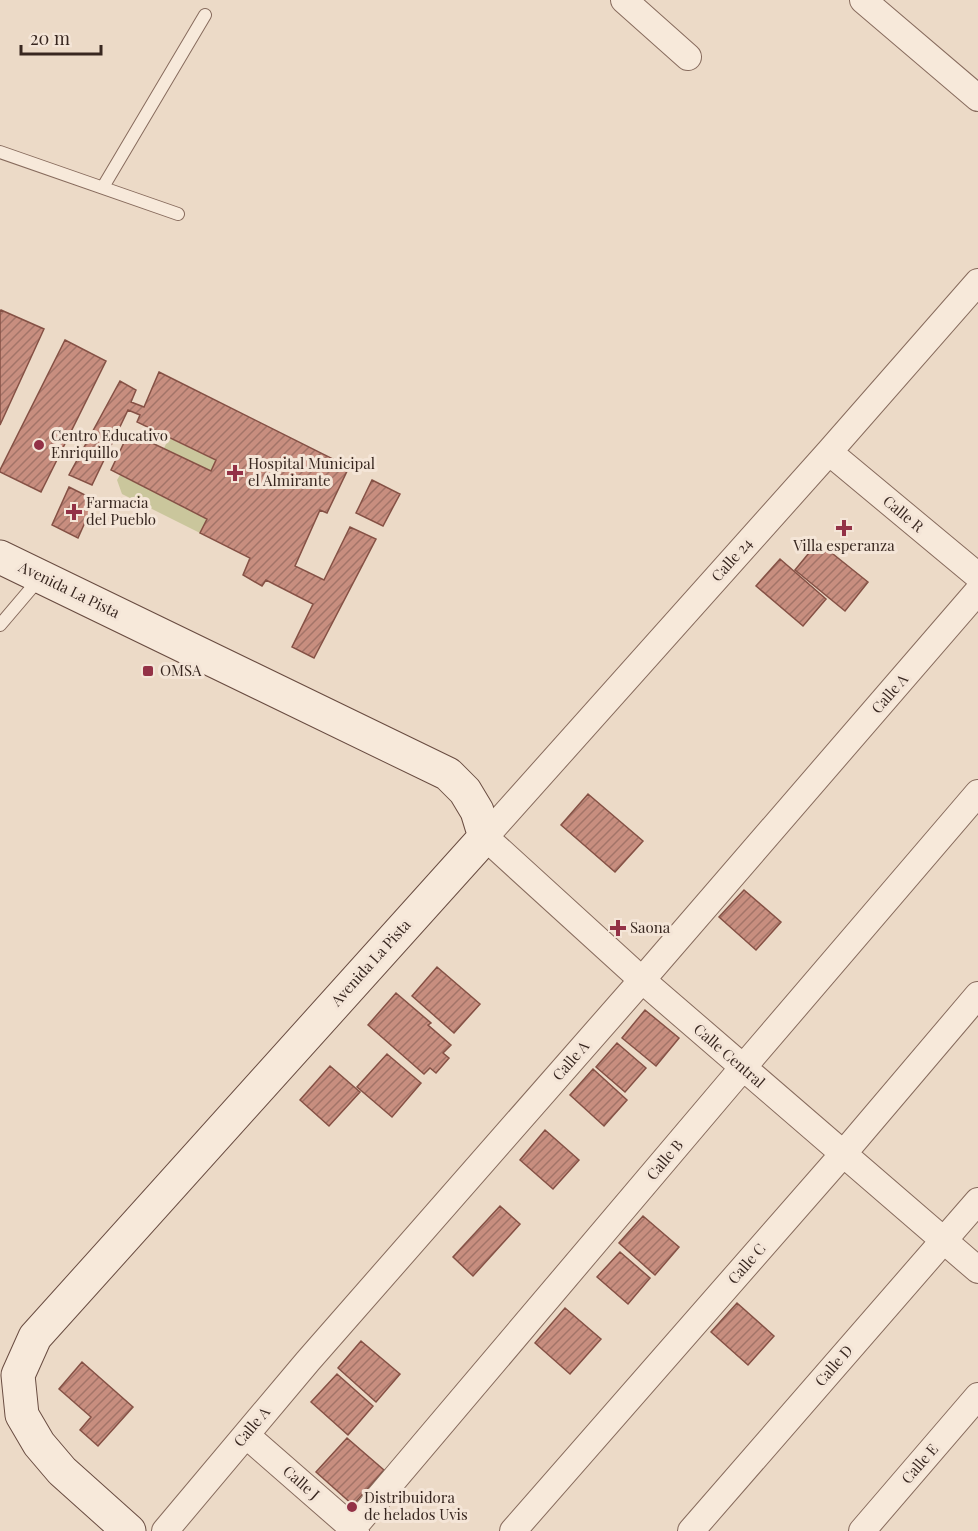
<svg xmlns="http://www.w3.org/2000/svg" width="978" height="1531" viewBox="0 0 978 1531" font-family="'Playfair Display',serif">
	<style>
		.grass { fill: #cac69c }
		.building { fill: url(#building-hatch); stroke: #855145; stroke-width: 1.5 }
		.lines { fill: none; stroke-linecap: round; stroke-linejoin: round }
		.lane-casing { stroke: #876b5d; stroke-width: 14 }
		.street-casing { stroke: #876b5d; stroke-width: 28 }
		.secondary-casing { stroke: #694c41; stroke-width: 35 }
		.lane { stroke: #f7e9da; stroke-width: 12 }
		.street { stroke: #f7e9da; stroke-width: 26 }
		.secondary { stroke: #f7e9da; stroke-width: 33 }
		.poi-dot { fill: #933146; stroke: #f4e5d7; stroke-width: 2 }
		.labels { text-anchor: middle; stroke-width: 6; stroke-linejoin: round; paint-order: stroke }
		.poi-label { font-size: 15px; fill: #382720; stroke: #f4e5d7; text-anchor: start }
		.street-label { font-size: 15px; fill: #382720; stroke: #f4e5d7 }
	</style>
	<defs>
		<pattern id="building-hatch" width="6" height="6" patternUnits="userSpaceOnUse" patternTransform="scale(1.5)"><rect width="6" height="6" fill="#c88e7f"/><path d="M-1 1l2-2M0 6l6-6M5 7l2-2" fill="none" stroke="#a37468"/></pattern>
	</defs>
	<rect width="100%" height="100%" fill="#ecdac7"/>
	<path class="grass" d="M169 438 216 460 211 471 163 450Z
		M120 475 207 519 200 533 122 494 117 480Z"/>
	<path class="building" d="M1 310 44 329 0 425V312Z
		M65 340 106 361 41 492 0 472V470Z
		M159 372 349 467 327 513 320 510 295 566 324 580 350 527 376 539 314 658 292 647 313 604 266 580 262 586 243 575 250 558 200 533 207 519 111 470 129 432 211 471 216 460 137 422 140 415 128 410 92 485 69 475 120 381 136 390 131 402 144 407Z
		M372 480 400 494 383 526 356 513Z
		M69 487 95 500 78 538 52 525Z
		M818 542 868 582 845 611 795 570Z
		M780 559 826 599 803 626 756 586Z
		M588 794 643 841 615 872 561 825Z
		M744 890 781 922 756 950 719 917Z
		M437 967 480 1004 454 1033 412 996Z
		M396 993 431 1023 428 1025 451 1045 443 1053 449 1058 436 1073 430 1068 424 1074 368 1025Z
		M645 1010 679 1038 656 1066 622 1038Z
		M617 1043 646 1068 625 1092 596 1067Z
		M387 1054 421 1083 392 1117 357 1087Z
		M330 1066 360 1092 329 1126 300 1100Z
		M593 1069 627 1100 604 1126 570 1095Z
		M545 1130 579 1160 553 1189 520 1160Z
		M500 1206 520 1224 473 1276 453 1257Z
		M643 1216 679 1247 655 1275 619 1243Z
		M620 1252 650 1278 628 1304 597 1277Z
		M737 1303 774 1336 748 1365 711 1332Z
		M565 1308 601 1339 570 1374 535 1343Z
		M361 1341 400 1374 376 1402 338 1368Z
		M82 1362 133 1407 98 1446 80 1430 91 1417 59 1389Z
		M337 1374 373 1406 348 1435 311 1402Z
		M347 1438 384 1470 353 1505 316 1472Z"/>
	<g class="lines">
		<g class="lane-casing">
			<path id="lane" d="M0 152 178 214
				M103 187 205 15
				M0 625 40 578"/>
		</g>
		<g class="street-casing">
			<path id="street" d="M624 0 688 57
				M863 0 978 98
				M978 282 829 452 485 837 642 980 978 1270
				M829 452 978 576
				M246 1435 356 1531
				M353 1528 740 1071 978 793
				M165 1531 308 1361 642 980 978 591
				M513 1531 843 1154 978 995
				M691 1531 978 1201
				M862 1531 978 1396"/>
		</g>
		<g class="secondary-casing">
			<path id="secondary" d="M0 557 448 774 465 791 477 811 485 837 35 1337 18 1375 22 1415 39 1444 62 1471 129 1531"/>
		</g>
		<use href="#lane" class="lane"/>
		<use href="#street" class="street"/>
		<use href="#secondary" class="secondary"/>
	</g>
	<g class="poi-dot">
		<circle cx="39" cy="445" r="6"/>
		<path d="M232 464h6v6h6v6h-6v6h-6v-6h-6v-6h6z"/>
		<path d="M71 503h6v6h6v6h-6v6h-6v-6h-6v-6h6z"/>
		<path d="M841 519h6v6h6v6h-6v6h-6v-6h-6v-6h6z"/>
		<rect x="142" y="665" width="12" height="12" rx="3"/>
		<path d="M615 919h6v6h6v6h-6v6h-6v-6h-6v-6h6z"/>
		<circle cx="352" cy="1507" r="6"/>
	</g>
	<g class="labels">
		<g class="poi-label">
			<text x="51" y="441">Centro Educativo<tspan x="51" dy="17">Enriquillo</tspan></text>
			<text x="248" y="469">Hospital Municipal<tspan x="248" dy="17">el Almirante</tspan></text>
			<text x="86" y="508">Farmacia<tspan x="86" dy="17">del Pueblo</tspan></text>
			<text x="844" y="551" text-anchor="middle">Villa esperanza</text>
			<text x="160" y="676">OMSA</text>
			<text x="630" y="933">Saona</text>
			<text x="364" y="1503">Distribuidora<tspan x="364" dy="17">de helados Uvis</tspan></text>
		</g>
		<g class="street-label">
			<text transform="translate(903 514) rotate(40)" y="5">Calle R</text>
			<text transform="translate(732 560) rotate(-48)" y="5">Calle 24</text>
			<text transform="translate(69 590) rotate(26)" y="5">Avenida La Pista</text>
			<text transform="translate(890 694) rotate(-49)" y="5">Calle A</text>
			<text transform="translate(371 963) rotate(-48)" y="5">Avenida La Pista</text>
			<text transform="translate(729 1056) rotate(41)" y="5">Calle Central</text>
			<text transform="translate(571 1061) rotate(-49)" y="5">Calle A</text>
			<text transform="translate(665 1160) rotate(-50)" y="5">Calle B</text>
			<text transform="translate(747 1264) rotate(-49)" y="5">Calle C</text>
			<text transform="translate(834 1366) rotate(-49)" y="5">Calle D</text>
			<text transform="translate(252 1427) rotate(-50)" y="5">Calle A</text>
			<text transform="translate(920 1464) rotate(-49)" y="5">Calle E</text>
			<text transform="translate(301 1483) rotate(41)" y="5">Calle J</text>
		</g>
	</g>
	<path d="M21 45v9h80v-9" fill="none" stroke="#382720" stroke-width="3"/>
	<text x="30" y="45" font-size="18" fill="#382720" stroke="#f4e5d7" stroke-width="4.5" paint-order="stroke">20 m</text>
</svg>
